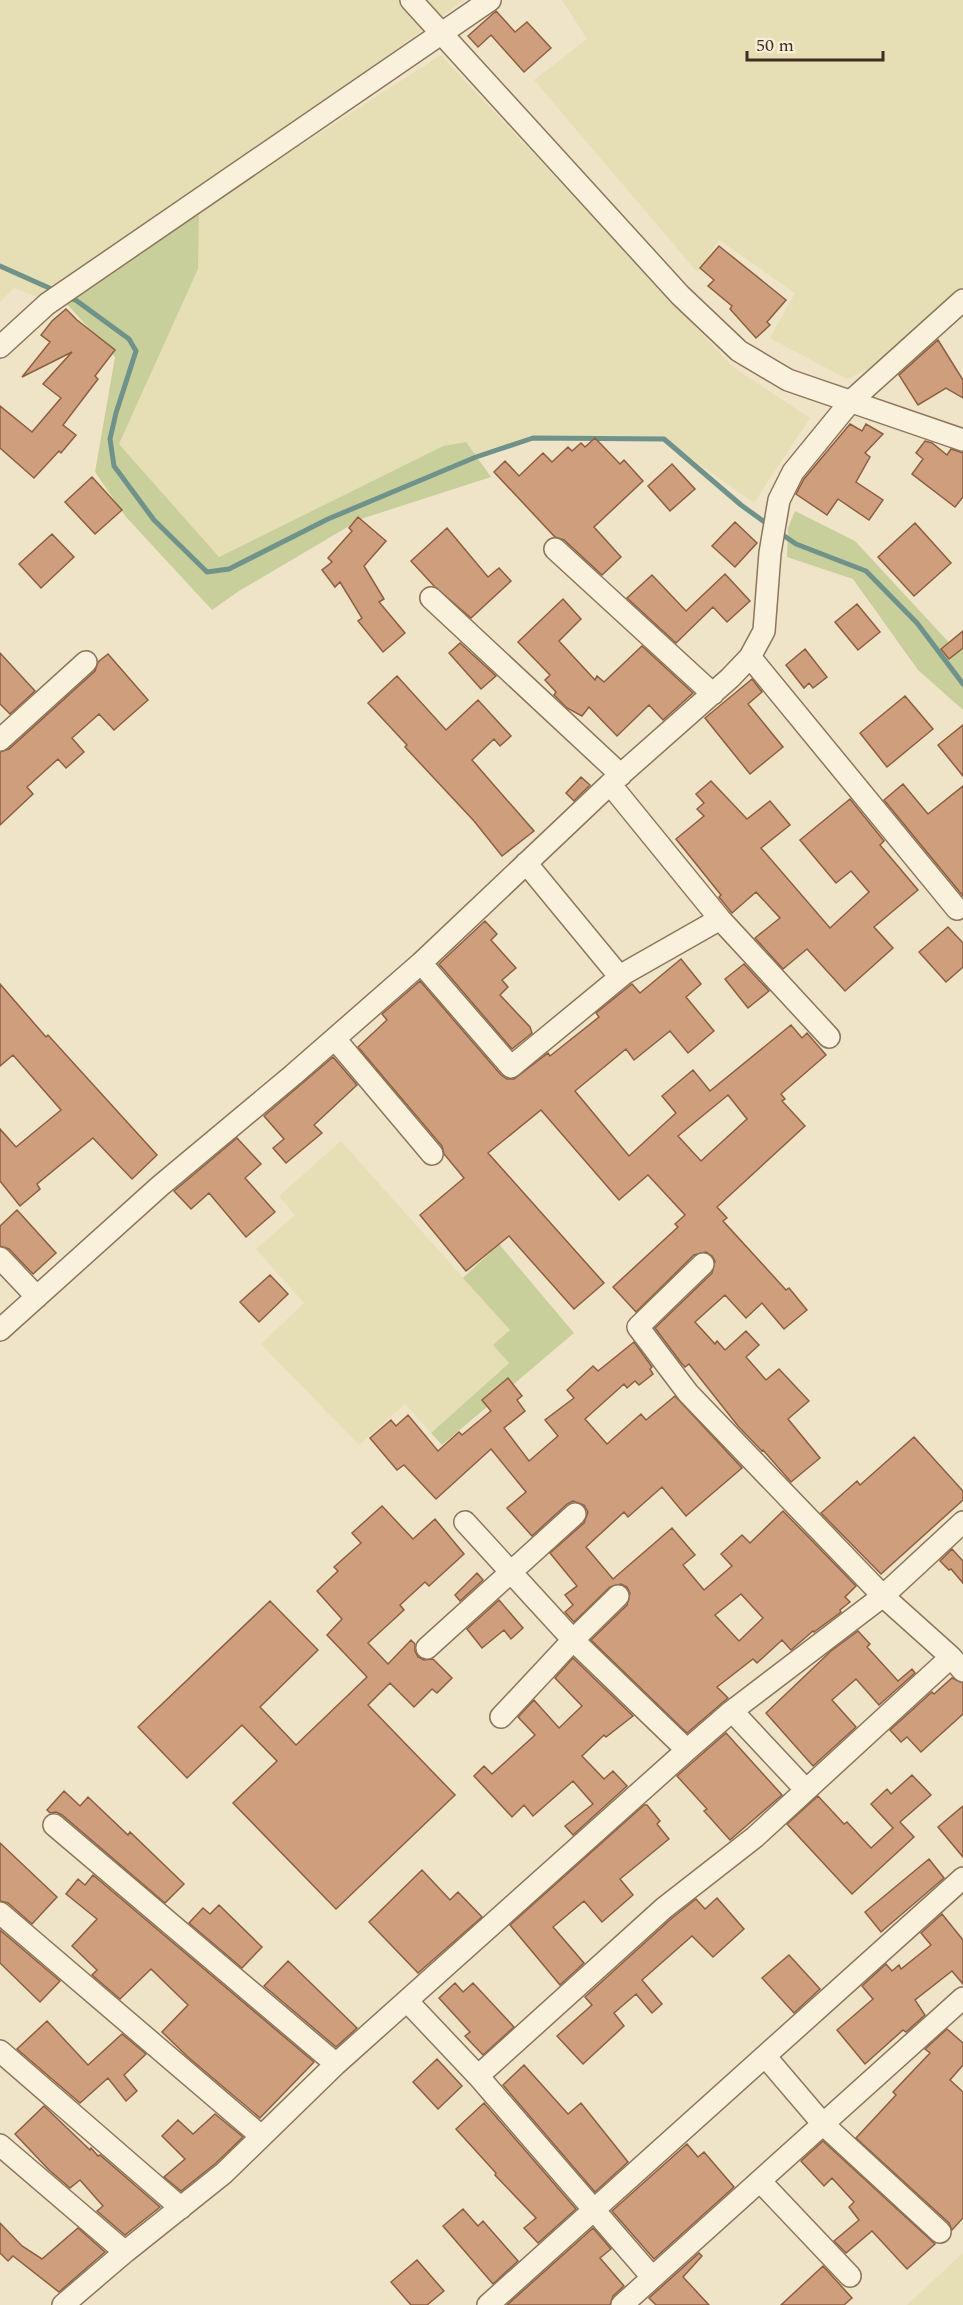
<svg xmlns="http://www.w3.org/2000/svg" width="963" height="2305" viewBox="0 0 963 2305" font-family="Spectral,serif">
	<style>
		.farmland { fill: #e6deb5 }
		.green { fill: #c9cf9b }
		.lines { fill: none; stroke-linecap: round; stroke-linejoin: round }
		.stream { stroke: #6f938a; stroke-width: 5 }
		.building { fill: #cf9f7d; stroke: #8d5f41; stroke-width: 1.5; fill-rule: evenodd }
		.street-casing { stroke: #8d765c; stroke-width: 24 }
		.street { stroke: #faf1dc; stroke-width: 21 }
	</style>
	<rect width="100%" height="100%" fill="#f0e4c8"/>
	<path class="farmland" d="M0 0H464L158 221 42 299 14 288 0 302Z
		M562 0H963V305L915 347 847 379 770 338 795 293 719 240 698 273 534 80 587 39Z
		M441 55 733 367 810 418 754 503 664 439 533 438 476 457 466 442 443 446 219 557 119 444 198 269 199 211Z
		M341 1141 510 1330 509 1362 431 1433 405 1404 359 1445 261 1344 304 1303 256 1249 295 1215 279 1196Z
		M963 2253V2305H907Z"/>
	<path class="green" d="M199 211 198 269 119 444 219 557 443 446 466 442 491 477 361 519 239 591 212 610 126 517 95 472 115 357 65 302Z
		M795 511 855 541 956 650 963 646V710L918 670 853 579 787 557 788 528Z
		M499 1244 574 1333 442 1445 431 1433 509 1363 493 1345 510 1330 463 1278Z"/>
	<g class="lines">
		<path class="stream" d="M0 266 56 291
			M67 296 77 301 129 339 136 351 116 413 110 439 114 466 154 520 207 572 229 569 328 519 476 457 533 438 664 439 741 505 770 526
			M780 533 796 544 866 571 917 623 963 684"/>
	</g>
	<path class="building" d="M496 11 515 32 527 22 551 48 524 72 491 35 478 47 468 36Z
		M719 246 786 300 767 322 770 325 756 338 730 309 732 306 708 286 714 280 700 268Z
		M66 309 77 320 115 350 95 376 98 379 63 425 76 435 61 453 59 451 34 478 0 448V406L32 432 61 398 43 384 72 352 22 377 50 342 41 335 52 321Z
		M938 340 963 380V398L946 388 918 405 899 375Z
		M850 424 862 431 866 424 883 434 865 453 870 457 856 482 883 500 869 520 838 499 827 515 796 494 804 479Z
		M595 438 620 464 624 460 643 481 594 527 621 557 602 575 564 540 555 537 494 472 505 461 519 476 543 453 552 462 568 447 572 451 581 443 585 447Z
		M925 441 932 443 947 455 951 449 963 453V497L955 507 912 474 923 459 916 453Z
		M672 464 695 489 670 511 648 486Z
		M92 477 122 510 95 534 65 502Z
		M358 517 386 541 364 566 384 599 379 602 405 633 383 652 358 621 362 618 340 582 335 587 322 570 332 562 328 558 352 531 349 528Z
		M735 522 757 543 735 567 712 546Z
		M915 523 951 563 914 596 878 557Z
		M447 528 488 577 499 568 511 581 471 618 434 586 411 561Z
		M52 534 74 557 41 588 19 564Z
		M725 574 750 601 727 622 713 607 676 643 627 598 652 575 686 611Z
		M563 599 581 619 559 641 595 680 597 676 604 682 642 646 693 693 663 720 649 705 617 736 589 707 582 716 567 708 554 695 556 692 545 680 550 675 518 642Z
		M857 604 880 632 858 650 835 622Z
		M963 631V648L949 659 941 649Z
		M460 643 496 676 481 689 449 653Z
		M805 649 827 677 813 688 809 683 804 688 786 665Z
		M0 653 35 691 10 714 0 704Z
		M108 654 148 700 114 730 99 714 72 738 84 752 66 768 58 759 27 787 33 794 0 825V752L9 749 95 671 98 662Z
		M397 676 446 730 478 700 511 736 500 746 494 739 472 760 534 831 502 856 474 821 405 747 407 745 368 703Z
		M752 679 762 692 748 704 783 747 750 774 705 718Z
		M905 696 933 729 887 767 860 733Z
		M963 725V776L938 745Z
		M581 777 590 785 574 801 566 793Z
		M711 781 747 819 770 801 790 825 761 848 830 928 869 892 851 871 836 883 800 840 850 799 884 841 880 845 918 890 874 927 893 948 845 991 807 949 783 969 755 938 780 918 756 892 732 913 719 897 721 895 676 839 704 816 697 809 704 803 696 794Z
		M903 784 928 814 963 786V896L884 800Z
		M485 921 497 934 491 940 516 968 502 980 508 987 500 995 530 1027 532 1033 512 1049 439 964Z
		M948 927 963 943V967L946 982 919 952Z
		M681 959 701 984 686 997 714 1031 688 1053 670 1031 634 1060 626 1049 575 1091 629 1156 676 1113 662 1096 693 1070 710 1091 791 1025 802 1038 807 1033 826 1055 781 1094 785 1099 782 1101 805 1126 717 1207 727 1218 723 1221 786 1290 789 1288 807 1310 784 1329 762 1303 746 1318 725 1295 695 1322 715 1344 717 1341 725 1350 746 1331 759 1345 746 1357 766 1380 779 1369 809 1401 788 1419 820 1458 791 1482 763 1450 762 1451 738 1426 689 1364 685 1367 682 1364 655 1328 712 1273 715 1261 712 1256 706 1252 694 1255 636 1312 613 1287 678 1227 675 1224 685 1215 648 1175 619 1200 541 1110 488 1153 604 1283 574 1309 509 1236 466 1271 420 1215 464 1178 444 1154 442 1146 358 1047 387 1020 382 1014 420 981 501 1075 507 1079H514L548 1053 550 1056 599 1017 596 1013 632 984 640 993ZM728 1095 747 1119 701 1161 678 1136Z
		M744 964 769 991 748 1008 725 979Z
		M0 984 46 1037 48 1035 157 1155 132 1179 93 1138 37 1184 40 1189 20 1206 0 1181V1129L16 1147 61 1110 13 1055 0 1066Z
		M333 1057 357 1085 314 1125 322 1133 286 1163 273 1148 284 1139 264 1116Z
		M237 1138 261 1164 245 1178 275 1212 246 1237 209 1193 191 1209 174 1191Z
		M17 1210 56 1253 33 1274 9 1249 0 1246V1226Z
		M270 1275 288 1294 259 1322 240 1302Z
		M634 1342 652 1367 650 1369 653 1374 639 1385 635 1381 627 1388 624 1384 585 1419 607 1444 641 1414 646 1420 675 1396 742 1468 686 1516 662 1487 628 1517 624 1512 586 1547 613 1579 672 1528 695 1555 683 1565 704 1590 732 1566 721 1554 742 1535 750 1543 783 1511 856 1586 845 1597 850 1602 840 1610 841 1612 814 1632 813 1631 791 1650 782 1640 757 1663 753 1659 717 1687 728 1698 687 1733 591 1640 627 1605 630 1593 627 1587 621 1584 610 1587 574 1622 565 1612 573 1605 565 1595 577 1586 550 1553 584 1523 588 1512 584 1505 573 1501 567 1504 532 1536 507 1508 526 1492 491 1449 436 1499 404 1465 397 1470 370 1438 391 1420 396 1426 408 1415 438 1451 459 1432 462 1435 491 1411 482 1400 508 1378 522 1396 517 1400 525 1411 504 1428 529 1461 558 1436 545 1420 574 1398 567 1390 593 1366 598 1371ZM741 1594 763 1618 739 1641 715 1615Z
		M914 1437 963 1491V1500L881 1574 821 1513 857 1481 860 1485Z
		M382 1506 413 1539 435 1519 464 1554 429 1586 425 1582 400 1605 404 1610 368 1643 388 1664 411 1640 415 1644V1651L418 1657 424 1660 433 1659 452 1678 437 1693 432 1689 414 1707 390 1683 368 1705 455 1795 336 1909 233 1803 277 1761 242 1725 187 1778 138 1727 270 1601 318 1650 260 1707 296 1745 367 1677 327 1635 342 1619 317 1591 338 1571 334 1567 361 1543 352 1533Z
		M952 1549 963 1561V1583L951 1569 949 1570 940 1561Z
		M477 1573 483 1580 460 1601 455 1595Z
		M499 1600 523 1628 511 1639 504 1630 482 1648 467 1629Z
		M858 1631 870 1644 867 1647 898 1681 912 1669 915 1673 879 1705 856 1679 832 1700 856 1727 813 1766 766 1713 831 1651Z
		M573 1658 633 1716 606 1737 604 1735 582 1756 604 1779 613 1771 627 1786 573 1835 565 1826 593 1804 573 1781 533 1816 524 1805 512 1817 474 1776 484 1766 492 1774 535 1735 518 1717 534 1700 559 1728 582 1706 555 1678Z
		M952 1678 963 1683V1714L921 1752 907 1737 901 1742 890 1730 932 1692 934 1694Z
		M726 1733 782 1795 730 1840 704 1811 707 1809 677 1776Z
		M912 1775 931 1795 900 1822 914 1837 852 1894 787 1824 818 1796 844 1824 847 1822 871 1848 893 1828 871 1804 887 1789 891 1794Z
		M64 1791 80 1806 88 1797 128 1835 130 1832 184 1884 165 1903 62 1815 56 1812 50 1813 47 1810Z
		M644 1805H647L660 1821 657 1824 669 1839 620 1879 633 1895 602 1922 584 1901 553 1927 584 1963 560 1985 510 1925Z
		M963 1806V1857L938 1827Z
		M0 1843 57 1897 32 1924 8 1903 0 1901Z
		M929 1859 944 1878 881 1932 865 1912Z
		M422 1870 450 1900 458 1892 482 1917 418 1973 369 1922Z
		M93 1875 314 2062 260 2118 188 2057 162 2032 188 2005 151 1969 120 1999 92 1975 97 1970 72 1946 97 1919 66 1894 78 1879 85 1885Z
		M717 1898 744 1929 713 1957 692 1936 642 1980 662 2004 652 2013 636 1994 614 2013 624 2026 583 2064 557 2036 592 2005 585 1997 672 1918 696 1899 705 1909Z
		M219 1905 262 1947 242 1968 189 1923 203 1908 210 1914Z
		M942 1914 963 1940V1984L952 1971 915 2000 925 2015 906 2032 903 2030 865 2064 837 2030 873 1999 862 1986 886 1964 892 1971 899 1965 901 1969 931 1945 921 1933Z
		M0 1930 60 1981 40 2002 0 1963Z
		M789 1955 820 1989 794 2013 762 1978Z
		M288 1961 357 2028 336 2047 264 1986Z
		M455 1983 463 1992 473 1983 514 2027 483 2055 465 2036 470 2032 439 1998Z
		M47 2021 88 2065 122 2034 146 2054 124 2075 137 2091 126 2101 108 2078 80 2103 17 2049Z
		M947 2029 963 2043V2065L950 2080 963 2092V2218L952 2230 949 2223 856 2138 896 2095 893 2092 930 2053 925 2049Z
		M437 2059 462 2086 438 2109 413 2082Z
		M524 2065 568 2114 581 2103 628 2162 595 2192 503 2085Z
		M484 2103 576 2209 538 2243 524 2228 536 2218 495 2175 496 2173 456 2129Z
		M44 2106 90 2150 91 2148 98 2156 100 2155 160 2207 125 2235 97 2211 103 2206 80 2180 70 2188 49 2170 15 2134Z
		M215 2114 243 2137 216 2163 181 2191 164 2177 185 2159 162 2136 178 2120 193 2134Z
		M823 2141 935 2244 907 2269 872 2231 846 2253 834 2241 859 2220 849 2207 854 2202 832 2178 824 2186 801 2161Z
		M687 2144 698 2157 704 2152 734 2187 654 2259 612 2211Z
		M463 2209 478 2226 483 2221 518 2261 493 2284 443 2226Z
		M0 2223 22 2246 42 2259 78 2228 105 2252 59 2292 13 2256 8 2261 0 2253Z
		M593 2228 611 2249 600 2258 624 2286 613 2296 610 2305H507Z
		M699 2253 702 2256 683 2277 709 2305H656L649 2298Z
		M417 2260 444 2291 427 2305H411L391 2282Z
		M823 2266 852 2298 844 2305H781Z"/>
	<g class="lines">
		<g class="street-casing">
			<path id="street" d="M411 0 680 295 739 351 788 380 963 440
				M0 347 47 304 490 0
				M555 549 713 694
				M431 598 621 775
				M750 657 957 909
				M0 740 86 662
				M610 784 720 919 829 1037
				M526 863 620 977
				M421 963 511 1067 625 973 720 919
				M335 1039 432 1154
				M0 1258 37 1297
				M703 1264 638 1327 688 1393 883 1596 951 1657 963 1671
				M0 1330 160 1186 293 1075 421 963 610 784 730 678 750 657 764 631 770 553 779 500 793 472 851 401 963 300
				M465 1522 573 1640 687 1750
				M427 1648 575 1514
				M732 1711 806 1790
				M501 1717 573 1640 618 1596
				M54 1825 336 2064
				M0 1913 261 2136
				M408 2002 478 2076 652 2277
				M0 2051 181 2208
				M765 2056 823 2124 940 2232
				M478 2076 664 1908 755 1837 951 1657
				M0 2145 125 2252
				M760 2181 850 2276
				M63 2305 125 2252 224 2173 336 2064 687 1750 732 1711 883 1596 963 1522
				M488 2305 963 1878
				M622 2305 963 1998"/>
		</g>
		<use href="#street" class="street"/>
	</g>
	<path d="M747 51v9h136v-9" fill="none" stroke="#3d2e20" stroke-width="3"/>
	<text x="756" y="51" font-size="18" fill="#3d2e20" stroke="#f7eed8" stroke-width="4.5" paint-order="stroke">50 m</text>
</svg>
